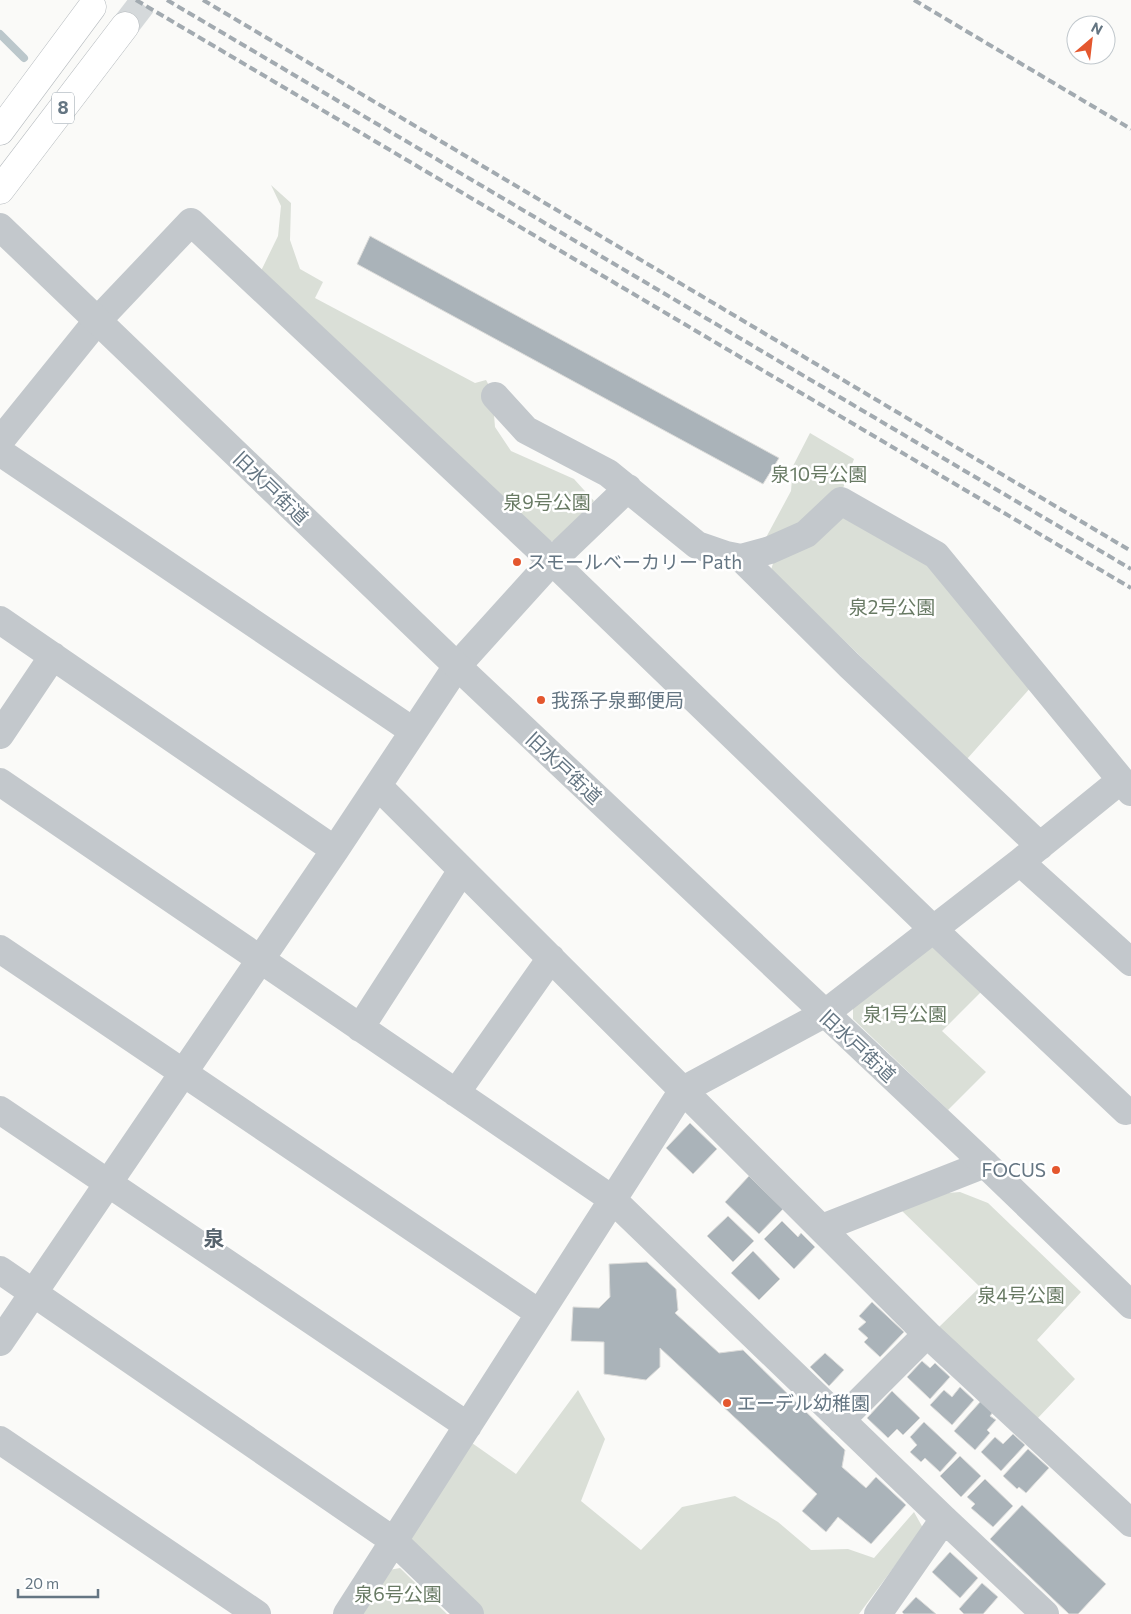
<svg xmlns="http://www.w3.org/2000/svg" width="1131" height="1614" viewBox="0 0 1131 1614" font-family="Commissioner,'Noto Sans JP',sans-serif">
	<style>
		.green { fill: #dadfd7 }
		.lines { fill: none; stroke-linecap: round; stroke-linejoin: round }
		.stream { stroke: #bbc7cb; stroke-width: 8 }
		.building { fill: #aab3b9; stroke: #dcdcda }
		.primary-tunnel { stroke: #d5d9db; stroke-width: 28; stroke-dasharray: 28 14; stroke-linecap: butt }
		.primary-casing { stroke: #b5babe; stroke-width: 29 }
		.minor { stroke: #c3c8cc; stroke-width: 28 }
		.tertiary { stroke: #c3c8cc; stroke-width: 28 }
		.primary { stroke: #fff; stroke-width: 28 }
		.rail { stroke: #a2aab0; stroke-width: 4; stroke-dasharray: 8 4; stroke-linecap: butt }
		.poi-dot { fill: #e4572e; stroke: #fff; stroke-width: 2 }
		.labels { text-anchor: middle; stroke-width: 5; stroke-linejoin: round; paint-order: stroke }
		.shield { fill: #fff; stroke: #939fa8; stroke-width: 1 }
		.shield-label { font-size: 18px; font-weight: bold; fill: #657683 }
		.park-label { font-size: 19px; fill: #687a64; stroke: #fff }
		.street-label { font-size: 19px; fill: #657683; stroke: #fff }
		.poi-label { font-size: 19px; fill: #657683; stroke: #fff; text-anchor: start }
		.quarter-label { font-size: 21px; font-weight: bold; fill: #57646e; stroke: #fff }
	</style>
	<rect width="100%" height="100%" fill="#fafaf8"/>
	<path class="green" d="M271 185 291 203 290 240 300 269 323 282 315 298 475 383 486 380 492 391 495 427 511 451 574 479 594 501 555 541 543 542 260 273 278 236 281 206Z
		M810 433 854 459 842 491 801 526 762 545 791 491 793 466Z
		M849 516 930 564 1032 686 967 759 771 570 774 560 836 518Z
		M926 946 938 948 982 991 942 1031 986 1072 948 1110 853 1019V1005Z
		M960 1192 988 1203 1081 1292 1037 1340 1075 1379 1036 1420 938 1328 980 1287 898 1207 948 1193Z
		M578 1390 605 1439 581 1501 641 1550 682 1507 735 1496 778 1522 811 1550 848 1549 874 1558 914 1512 923 1528 859 1614H482L411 1547V1534L472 1443 516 1474Z
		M400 1568 447 1614H361L389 1570Z"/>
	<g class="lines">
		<path class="stream" d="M0 34 24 58"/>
	</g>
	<path class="building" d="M370 236 779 458 763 484 357 264Z
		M690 1123 717 1149 693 1174 666 1148Z
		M749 1176 783 1209 759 1234 725 1202Z
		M728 1216 754 1241 733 1262 707 1236Z
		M782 1221 798 1237 801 1233 815 1247 794 1269 764 1239Z
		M753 1251 780 1279 759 1300 731 1273Z
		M647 1262 676 1289 678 1310 675 1313 719 1353 743 1350 845 1450 842 1467 866 1488 876 1477 906 1505 871 1544 838 1517 826 1532 802 1511 817 1494 660 1348V1367L646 1380 604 1374V1342L571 1341 573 1307 599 1308 610 1297 609 1264Z
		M872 1302 904 1332 880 1357 864 1342 868 1338 858 1329 866 1322 859 1316Z
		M825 1353 844 1370 829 1386 810 1367Z
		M922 1361 930 1368 935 1363 950 1377 930 1399 907 1377Z
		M960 1387 974 1400 952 1425 930 1405 944 1390 952 1397Z
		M892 1391 920 1418 903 1435 897 1429 888 1438 867 1418Z
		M981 1401 993 1412 990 1416 996 1420 987 1430 990 1433 975 1450 954 1431Z
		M924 1422 957 1453 940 1472 925 1458 921 1462 910 1452 917 1445 910 1437Z
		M1013 1434 1025 1445 1001 1471 981 1452 995 1437 1003 1444Z
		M1028 1449 1049 1468 1026 1493 1019 1487 1017 1489 1003 1476Z
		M960 1456 981 1476 961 1497 940 1476Z
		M985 1479 1013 1506 993 1527 971 1508 975 1504 967 1497Z
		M1022 1505 1106 1584 1078 1614H1069L990 1539Z
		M950 1552 978 1578 960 1598 932 1572Z
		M982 1583 998 1597 983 1614H964L959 1609Z
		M916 1597 936 1614H904L902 1612Z"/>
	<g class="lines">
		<path class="primary-tunnel" d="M125 26 145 0"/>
		<g class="primary-casing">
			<path id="primary" d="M0 131 92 7
				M0 190 125 26"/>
		</g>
		<path class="minor" d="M495 396 526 430 608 473 697 545 726 555 741 558 770 550 806 534 841 501 936 555 1131 792
			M0 441 97 321 191 222 552 561 933 929 1126 1111
			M0 452 413 731
			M741 558 849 665 1040 846
			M0 620 335 850
			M0 735 53 656
			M0 782 612 1199 944 1519 1045 1614
			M378 786 927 1334 1131 1523
			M1020 862 1131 962
			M0 949 539 1313
			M360 1028 462 870
			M456 1093 551 958
			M0 1110 468 1426
			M822 1228 985 1164
			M0 1270 394 1541 470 1614
			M0 1342 335 850 457 666 552 561 628 488
			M841 1420 927 1334
			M0 1440 257 1614
			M347 1614 683 1090 824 1014 1020 862 1121 780
			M878 1614 944 1519"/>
		<path class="tertiary" d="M0 227 457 666 985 1164 1131 1305"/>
		<use href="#primary" class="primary"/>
		<path class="rail" d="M136 0 1131 588
			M167 0 1131 569
			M203 0 1131 551
			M914 0 1131 129"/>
	</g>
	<g class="poi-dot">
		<circle cx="517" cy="562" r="5"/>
		<circle cx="541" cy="700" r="5"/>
		<circle cx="1056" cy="1170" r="5"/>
		<circle cx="727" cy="1403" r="5"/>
	</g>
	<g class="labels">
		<rect class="shield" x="52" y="92.5" width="22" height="31" rx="4"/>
		<g class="shield-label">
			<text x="63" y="114">8</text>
		</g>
		<g class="park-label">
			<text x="819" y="481">泉10号公園</text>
			<text x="547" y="509">泉9号公園</text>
			<text x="892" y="614">泉2号公園</text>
			<text x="905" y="1021">泉1号公園</text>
			<text x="1021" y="1302">泉4号公園</text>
			<text x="398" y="1601">泉6号公園</text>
		</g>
		<g class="street-label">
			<text transform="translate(271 488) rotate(44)" y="7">旧水戸街道</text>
			<text transform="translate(564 768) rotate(43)" y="7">旧水戸街道</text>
			<text transform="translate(858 1046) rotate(43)" y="7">旧水戸街道</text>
		</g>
		<g class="poi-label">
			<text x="527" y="569">スモールベーカリー Path</text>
			<text x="551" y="707">我孫子泉郵便局</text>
			<text x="1046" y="1177" text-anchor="end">FOCUS</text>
			<text x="737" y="1410">エーデル幼稚園</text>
		</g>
		<g class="quarter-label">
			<text x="214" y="1246">泉</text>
		</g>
	</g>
	<g transform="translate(1091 40) rotate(28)"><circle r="24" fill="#ffffff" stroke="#c1c8cd"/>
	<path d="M0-4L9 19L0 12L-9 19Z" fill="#e4572e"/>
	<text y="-8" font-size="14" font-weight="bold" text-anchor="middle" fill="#657683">N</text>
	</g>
	<path d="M18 1589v8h80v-8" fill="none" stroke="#657683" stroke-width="2.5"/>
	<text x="25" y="1589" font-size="15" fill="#657683" stroke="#ffffff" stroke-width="4" paint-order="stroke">20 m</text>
</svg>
